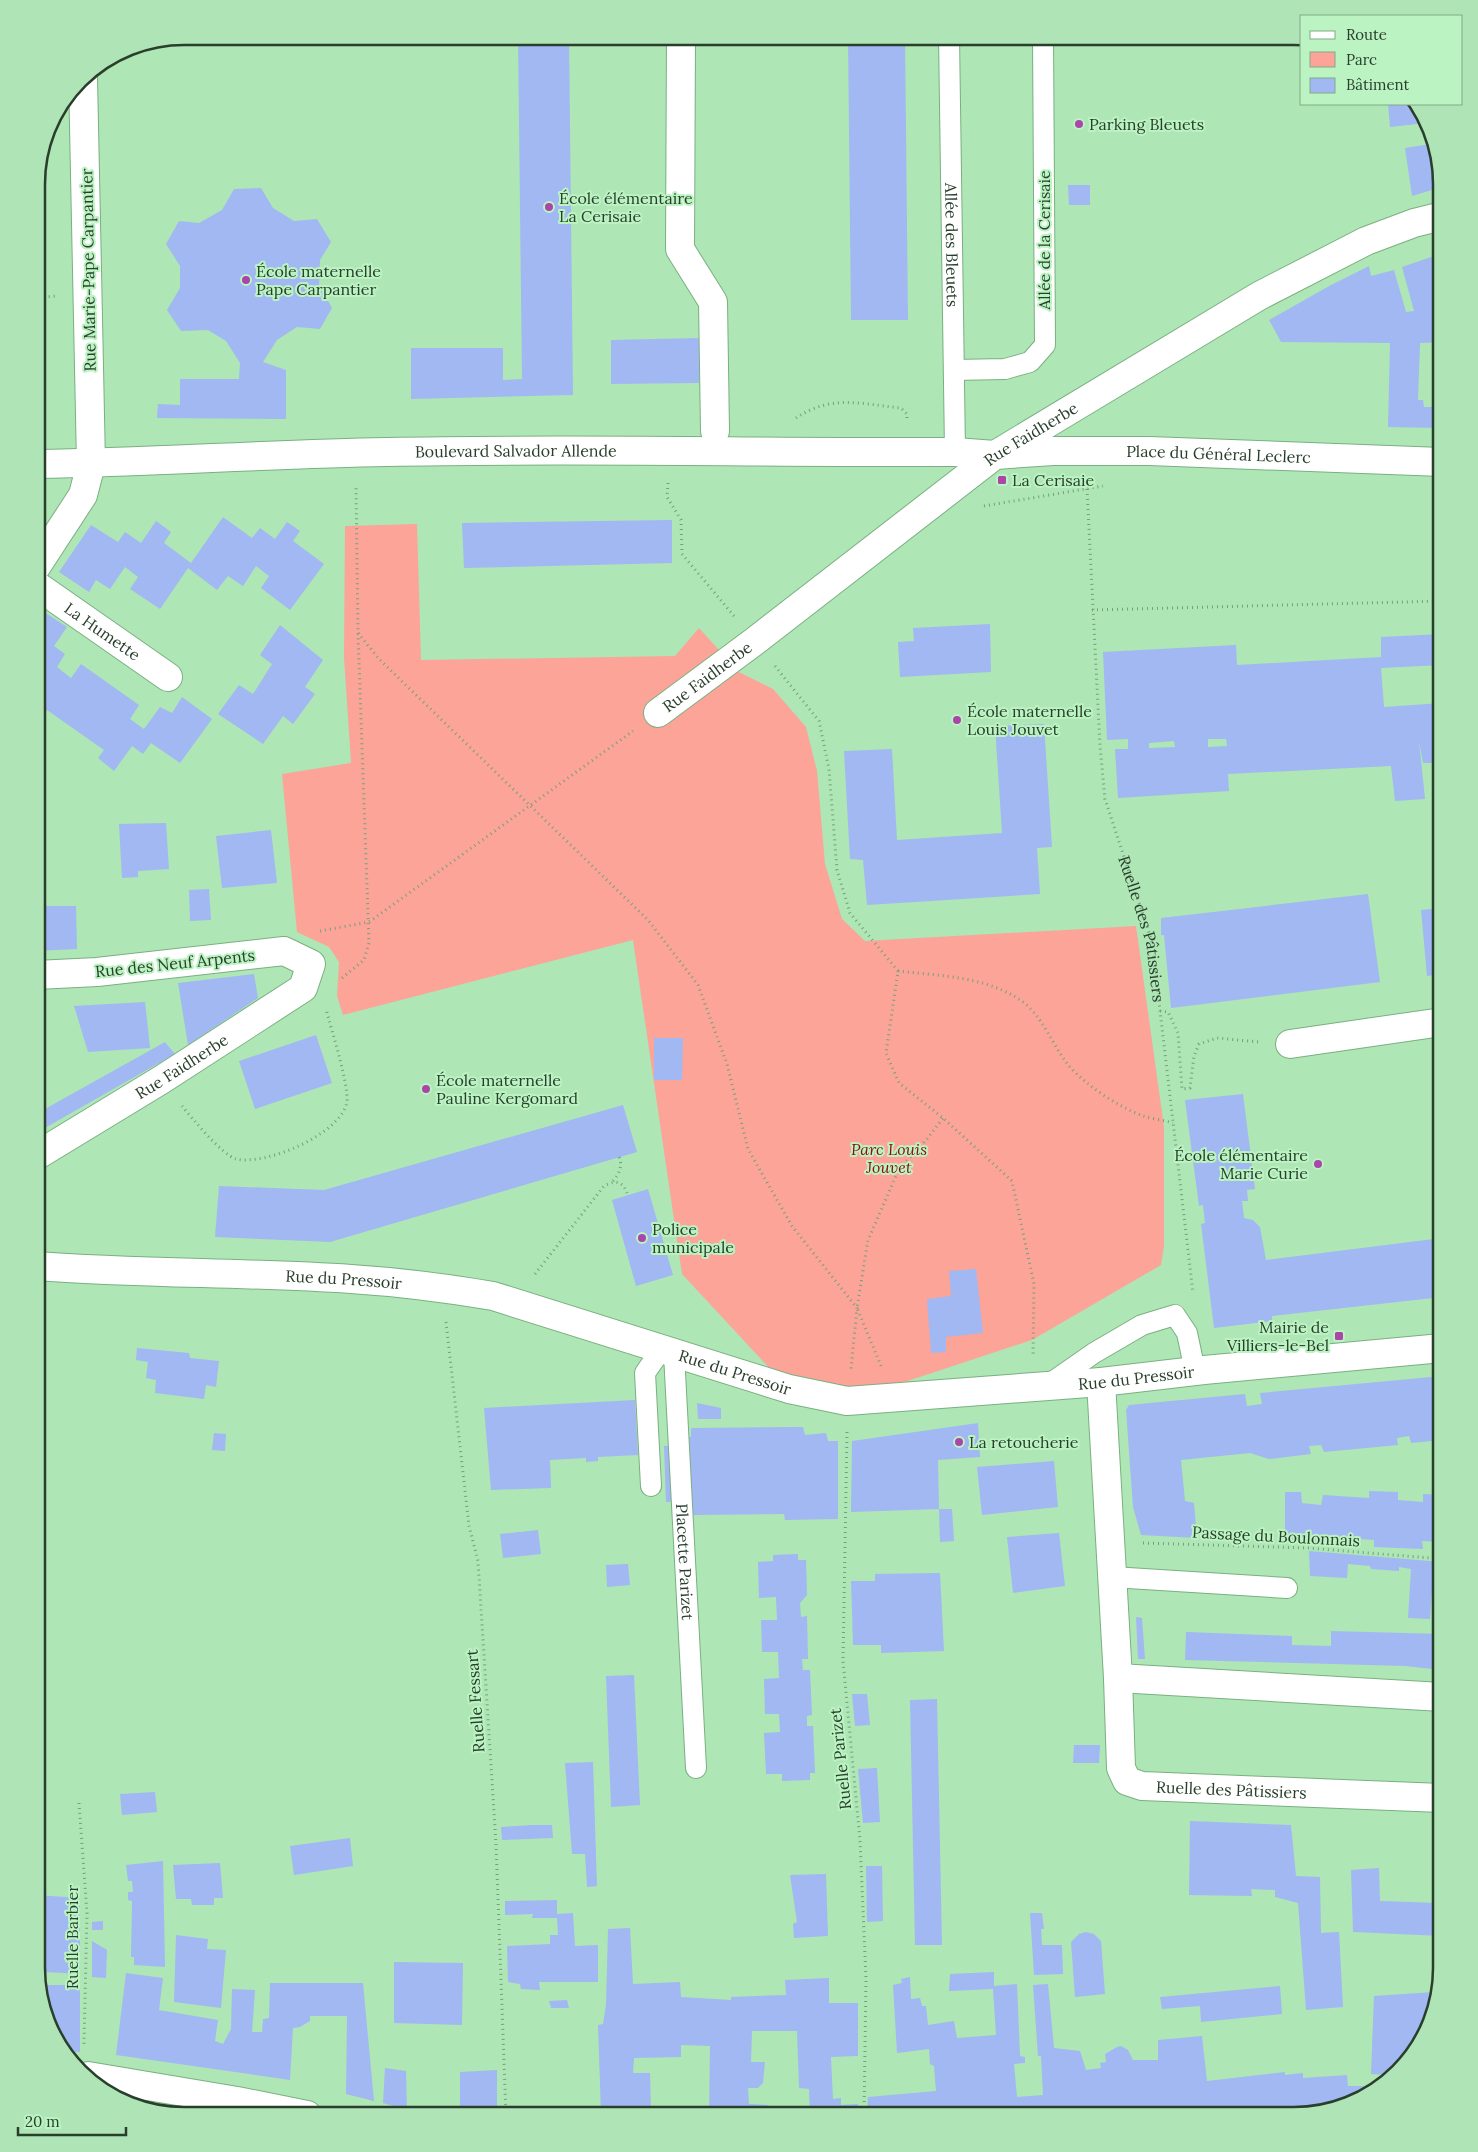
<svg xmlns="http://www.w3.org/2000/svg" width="1478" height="2152" viewBox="0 0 1478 2152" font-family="Lora,serif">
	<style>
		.green { fill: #fca498 }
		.building { fill: #a1b8f3; fill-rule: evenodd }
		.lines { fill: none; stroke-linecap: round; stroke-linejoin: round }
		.service-casing { stroke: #7ab081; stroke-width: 22 }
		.pedestrian-casing { stroke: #7ab081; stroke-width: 30 }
		.minor-casing { stroke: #7ab081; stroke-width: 30 }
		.path { stroke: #76a07b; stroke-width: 3; stroke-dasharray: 1 4; stroke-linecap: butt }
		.service { stroke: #fff; stroke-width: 20 }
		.pedestrian { stroke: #fff; stroke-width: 28 }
		.minor { stroke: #fff; stroke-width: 28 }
		.poi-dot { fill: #aa45aa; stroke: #bbf3c2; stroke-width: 2 }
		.labels { text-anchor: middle; stroke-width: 4; stroke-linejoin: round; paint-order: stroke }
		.poi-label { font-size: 16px; fill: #293f2c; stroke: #bbf3c2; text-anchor: start }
		.street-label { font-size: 16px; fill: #293f2c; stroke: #bbf3c2 }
		.park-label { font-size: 16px; font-style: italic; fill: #8c0e0e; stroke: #bbf3c2 }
		.rim { fill: none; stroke: #293f2c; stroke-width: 2.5 }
	</style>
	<rect width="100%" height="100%" fill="#aee6b5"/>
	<path class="green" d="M417 524 421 660 675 656 699 628 739 672 773 689 806 727 817 771 825 864 842 919 865 941 1136 926 1164 1127V1246L1161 1265 1032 1340 847 1401 789 1389 682 1274 633 940 343 1015 337 996 339 962 329 947 297 932 282 774 351 763 344 657 345 526Z"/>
	<path class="building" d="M518 36H569L573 395 411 399V348H503V380L522 379Z
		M848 36H905L908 320H851Z
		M1388 104H1416L1422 110 1426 123 1390 127Z
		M1431 144 1442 187 1412 196 1405 148Z
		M1068 185H1090V205H1069Z
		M261 188 273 208 294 221 317 219 331 242 320 260 319 285 332 308 320 329 297 327 277 340 263 362 286 370V419L157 418 158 404 180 405V379H239L240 363 226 341 208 330 181 331 167 310 180 288V266L166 244 179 221 199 223 222 210 234 189Z
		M37 202 44 209 37 217Z
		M1437 255 1442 267V342L1420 343 1418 400H1423L1424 407H1442V428L1388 427 1390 343 1281 342 1269 320 1331 285 1369 266 1371 276 1394 270 1406 312 1414 311 1402 267Z
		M699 338V383L611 384V340Z
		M223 517 252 538 260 528 275 539 287 522 300 531 293 541 324 564 290 610 261 588 269 576 256 566 243 586 228 576 217 590 188 568 160 609 130 589 138 577 125 567 110 589 96 580 89 592 59 572 91 525 118 542 125 532 141 543 156 521 171 532 164 543 191 563Z
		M672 520V563L464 568 462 523Z
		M38 608 67 627 54 646 65 654 57 667 71 678 81 664 139 705 130 719 144 729 160 707 172 713 182 697 212 719 180 763 151 743 143 754 132 746 114 771 98 758 104 750 47 710 42 719 36 716V698L41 691 36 687V611Z
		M990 624 991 672 900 677 898 642 914 641 913 628Z
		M280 625 323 660 305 687 315 694 293 724 283 716 263 744 218 714 239 685 253 694 272 664 260 655Z
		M1442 634V665L1381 668 1384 707 1442 703V763H1423L1419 741 1425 799 1395 801 1391 766 1228 774 1229 791 1118 798 1115 749H1128V739L1107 740 1103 652 1236 645 1237 665 1381 657V637ZM1208 739H1226L1227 746 1208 747ZM1174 741 1175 747 1149 748V743Z
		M1044 724 1052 847 1037 848 1040 894 867 905 863 860 850 859 844 751 892 749 897 840 1002 833 995 726Z
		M166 823 169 869 138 871V877L122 878 119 824Z
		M271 830 277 883 222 888 216 836Z
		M209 889 211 920 190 921 189 890Z
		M1368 894 1380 982 1171 1008 1164 935H1161V918Z
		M36 906H76L77 949 36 951Z
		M1442 908V974L1427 976 1421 910Z
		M254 974 258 998 188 1045 178 983Z
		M36 991H39L40 1014 36 1015Z
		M145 1002 150 1048 88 1052 74 1006Z
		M316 1035 332 1083 255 1109 239 1061Z
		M654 1038H683L682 1080H654Z
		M165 1042 175 1054 36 1133V1114Z
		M1243 1094 1255 1189 1247 1190 1248 1201H1242L1244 1218 1253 1220 1260 1227 1266 1260 1442 1238V1297L1272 1316V1321L1214 1328 1201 1224 1205 1223 1203 1205 1199 1206 1185 1100Z
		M623 1105 637 1152 330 1242 215 1237 219 1186 324 1190Z
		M648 1189 673 1275 636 1286 612 1200Z
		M976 1269 983 1333 946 1337V1352L931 1353 927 1299 951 1296 949 1271Z
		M137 1348 189 1353 190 1358 219 1361 216 1387 206 1385 204 1399 155 1393 156 1380 146 1378 148 1362 136 1360Z
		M1442 1376V1440L1411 1443 1409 1436 1397 1438 1398 1445 1324 1452 1321 1445 1309 1446 1311 1454 1269 1459 1250 1453 1181 1460 1185 1501 1194 1503 1197 1538 1141 1535 1133 1507 1126 1410 1129 1405 1245 1394 1247 1406 1262 1404 1260 1393Z
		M635 1400 638 1455 598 1457V1461L586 1462V1458L550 1460 551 1488 491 1490 484 1408Z
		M697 1403 721 1408V1419H698Z
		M978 1423 980 1457 938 1460 939 1509H952L954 1541 940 1542 939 1509 851 1512 852 1441Z
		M803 1427 805 1435 826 1433 828 1441H838V1519L785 1520 784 1514 693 1515 692 1501 666 1502 664 1446H670L676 1437H691V1428Z
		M214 1433 226 1434 225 1451 212 1450Z
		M1054 1461 1058 1507 982 1515 977 1467Z
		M1369 1491 1398 1492V1500L1423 1502V1494L1442 1495V1542L1422 1541 1423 1549 1374 1547V1540L1345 1538V1545L1285 1542V1492H1301L1302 1503 1321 1505 1323 1495 1369 1498Z
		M538 1530 541 1554 503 1558 500 1534Z
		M1059 1533 1065 1586 1013 1593 1007 1537Z
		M1309 1551 1442 1562V1587H1439V1591H1432L1430 1619 1408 1618 1411 1569 1399 1567V1571L1371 1569 1370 1566 1348 1564 1347 1578 1310 1576Z
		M798 1554V1560H806L807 1595 800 1603 801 1617 807 1616 808 1659H802L803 1670H810L812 1715 807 1716V1726H813L815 1773H810V1780L782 1781V1774H766L764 1733 780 1732 779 1714H765L764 1679 779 1678 778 1652H762L761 1620H777L776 1597 759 1598 758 1562 773 1561V1555Z
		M628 1564 630 1585 607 1587 606 1565Z
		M940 1573 944 1651 881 1653V1645H853L851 1581H875V1574Z
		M1136 1617 1142 1618 1145 1659H1138Z
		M1331 1631 1442 1634V1670L1405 1666 1185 1660 1186 1632 1292 1636V1645L1331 1646Z
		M634 1675 640 1805 611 1807 606 1676Z
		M852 1694H867L870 1725 855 1726Z
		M937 1699 942 1945H915L910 1700Z
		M1074 1745H1100L1099 1763H1073Z
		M593 1762 597 1886 587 1887 585 1854H572L565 1763Z
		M877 1768 880 1822 863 1823 858 1769Z
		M155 1792 157 1812 122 1815 120 1794Z
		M1190 1821 1291 1825 1296 1876 1320 1877 1321 1933 1339 1932 1343 2007 1306 2010 1298 1903 1275 1897V1890L1251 1889 1252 1896 1189 1895Z
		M532 1825H552L553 1838 502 1840 501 1827Z
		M350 1838 353 1866 294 1875 290 1846Z
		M1440 1860 1442 1936 1353 1932 1351 1870 1379 1868 1380 1901 1438 1903Z
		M163 1861 165 1967 134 1965V1957H131L132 1901 128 1900V1892H133L132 1881H128L126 1865Z
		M220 1863 223 1898H214V1905H192L191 1899H176L173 1865Z
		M866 1866H882L883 1921 867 1922Z
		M826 1874 828 1936 794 1938 793 1924 797 1922 790 1875Z
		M36 1895 80 1898V1974L45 1972V1934L36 1933Z
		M557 1900V1914L573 1913 575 1946 598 1945V1982H539L540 1990 521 1989 520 1984 508 1982 507 1946 550 1944V1935H558L557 1918H532L533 1914 505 1915V1901Z
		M1030 1913H1042L1044 1929H1041L1042 1945H1062L1063 1974 1034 1975Z
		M103 1921V1930H92V1922Z
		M630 1928 633 1984 680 1982 681 1997 731 2000V1997L786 1995 785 1980 829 1978V2003H858V2056L831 2057 833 2099 841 2098V2105L858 2104V2116H810L809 2089 799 2088 797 2031H752L751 2062H765L763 2083 758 2088H748L749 2104 768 2105V2116H709L710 2046 681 2045V2057L634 2058 633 2073H650L651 2110H657L658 2116H588V2113L601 2114 598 2025 603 2024 606 2005 608 1929Z
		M1086 1932 1094 1934 1101 1941 1105 1994 1075 1997 1071 1942 1079 1934Z
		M176 1935 208 1939 207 1949 226 1950 221 2008 174 2002Z
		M92 1941 107 1950 106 1978 92 1977Z
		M1440 1943 1442 1968 1422 2042 1389 2075 1371 2074 1374 1996 1434 1992 1432 1964H1439Z
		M394 1962 463 1963 462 2025 394 2023Z
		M994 1972V1986L1017 1984 1020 2056 1025 2057V2063L1014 2064 1017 2097 1043 2095 1041 2056H1038L1033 1985 1048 1984 1054 2048 1080 2051 1086 2070 1101 2068 1100 2063 1106 2062 1105 2054 1117 2047 1121 2046 1128 2050 1133 2060H1158V2040L1202 2036 1207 2081 1285 2072V2075L1303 2073V2078L1347 2075 1348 2086H1378L1368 2096 1294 2116H867L868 2097 936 2091 934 2066 930 2064 929 2049 897 2053 893 1985 902 1983 901 1979 910 1977 911 1999 920 1998 922 2006H926L928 2025 954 2021 957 2038 996 2035 993 1989 949 1991 950 1974Z
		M126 1973 163 1978 159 2010 218 2020 215 2041 223 2044 231 2029 232 1989 255 1990 252 2032H262L263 2019 269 2018 270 1983H363L374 2101 346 2094 347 2016H310V2021L300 2027 293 2028 290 2080 116 2055Z
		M45 1985H80V2052L64 2051 56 2042 45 1999Z
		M1280 1986 1282 2014 1201 2022 1200 2006 1162 2009 1160 1997Z
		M567 2000 569 2008H551L549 2001Z
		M385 2068 406 2071 407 2110 383 2103Z
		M497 2070V2116H460V2072Z
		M141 2103 207 2114V2115H174Z"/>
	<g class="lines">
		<g class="service-casing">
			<g id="service">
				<path id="s2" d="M949 36 955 452"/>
				<path d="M954 370 1005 369 1030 362 1045 345 1043 36"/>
				<path id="s3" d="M674 1354 696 1768"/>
				<path d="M1048 1385 1094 1353 1142 1325 1175 1315 1187 1333 1195 1371"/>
				<path d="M651 1486 645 1373 661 1350"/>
				<path d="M1112 1577 1287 1588"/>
			</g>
		</g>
		<g class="pedestrian-casing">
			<path id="pedestrian" d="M681 36 680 249 713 302 715 431"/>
		</g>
		<g class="minor-casing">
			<g id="minor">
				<path id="s4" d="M37 464C154 462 270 454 387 452 577 448 766 453 955 452L995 455 1053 451H1149L1442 462"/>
				<path d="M36 567 83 495 91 464 83 77"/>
				<path id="s5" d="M36 585 168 677"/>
				<path id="s6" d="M658 713 755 641 995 455 1259 296 1366 241 1414 223 1442 216"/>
				<path d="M1290 1044 1442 1022"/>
				<path id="s7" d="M36 1156 161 1080 303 988 311 964 284 951 97 972 36 975"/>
				<path id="s8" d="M36 1266C141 1274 246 1272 351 1279 398 1282 446 1288 493 1296L789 1389 847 1401 1101 1382 1204 1370 1442 1348"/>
				<path id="s9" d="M1101 1382 1118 1678 1121 1768 1127 1781 1142 1786 1442 1798"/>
				<path d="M1118 1678 1442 1697"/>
				<path d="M88 2076 237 2101 307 2115"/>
			</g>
		</g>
		<g class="path">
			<path d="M37 232 45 223"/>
			<path d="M37 289 45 297 55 296"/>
			<path d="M796 418C832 394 861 404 901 408L907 414V420"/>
			<path d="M668 483 667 497 681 520 682 554 734 616"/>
			<path id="s1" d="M1087 489 1100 746 1105 799 1152 942 1193 1293"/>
			<path d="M984 506 1103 486"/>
			<path d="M1092 610 1442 601"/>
			<path d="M358 633 379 659 648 920 698 985 727 1064 748 1149 792 1226 857 1308 851 1369"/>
			<path d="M775 666 819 721 829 769 837 870 850 913 898 971 886 1053 899 1083 943 1118 1012 1181 1034 1284 1033 1356"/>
			<path d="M320 931 369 922 633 731"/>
			<path d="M898 971C940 976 987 976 1023 1002 1044 1018 1053 1047 1070 1067 1087 1086 1119 1107 1143 1116 1152 1119 1163 1120 1173 1123"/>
			<path d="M342 978 364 960 369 943 358 633 356 486"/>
			<path d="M1160 1011 1168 1012 1178 1033 1182 1089 1190 1088 1194 1056 1199 1044 1217 1038 1259 1042"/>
			<path d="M182 1106C192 1118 222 1155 236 1159 266 1166 341 1134 347 1102 349 1085 331 1028 326 1009"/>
			<path d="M613 1181C619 1174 623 1166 619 1157"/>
			<path d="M535 1274 604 1186C617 1179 624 1182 628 1196"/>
			<path d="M446 1322 469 1526 478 1561 496 1844 506 2116"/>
			<path d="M881 1366 857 1308 868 1240 899 1169 927 1139 943 1118"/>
			<path d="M847 1432 843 1661 860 1840 866 1979 864 2116"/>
			<path d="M1143 1543 1308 1548 1442 1559"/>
			<path d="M79 1803 87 1913 84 2044"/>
		</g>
		<use href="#service" class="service"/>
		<use href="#pedestrian" class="pedestrian"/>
		<use href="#minor" class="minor"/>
	</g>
	<g class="poi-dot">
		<circle cx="1079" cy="124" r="5"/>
		<circle cx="549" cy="207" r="5"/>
		<circle cx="246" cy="280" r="5"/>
		<rect x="997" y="475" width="10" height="10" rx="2.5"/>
		<circle cx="957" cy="720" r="5"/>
		<circle cx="426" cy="1089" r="5"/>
		<circle cx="1318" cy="1164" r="5"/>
		<circle cx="642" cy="1238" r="5"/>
		<rect x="1334" y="1331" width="10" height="10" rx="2.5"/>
		<circle cx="959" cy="1442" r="5"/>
	</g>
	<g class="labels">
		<g class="poi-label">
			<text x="1089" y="130">Parking Bleuets</text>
			<text x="559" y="204">École élémentaire<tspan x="559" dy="18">La Cerisaie</tspan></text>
			<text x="256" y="277">École maternelle<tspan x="256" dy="18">Pape Carpantier</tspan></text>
			<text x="1012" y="486">La Cerisaie</text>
			<text x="967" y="717">École maternelle<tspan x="967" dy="18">Louis Jouvet</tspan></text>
			<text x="436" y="1086">École maternelle<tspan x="436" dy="18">Pauline Kergomard</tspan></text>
			<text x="1308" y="1161" text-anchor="end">École élémentaire<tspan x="1308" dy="18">Marie Curie</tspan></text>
			<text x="652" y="1235">Police<tspan x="652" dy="18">municipale</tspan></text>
			<text x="1329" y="1333" text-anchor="end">Mairie de<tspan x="1329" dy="18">Villiers-le-Bel</tspan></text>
			<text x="969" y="1448">La retoucherie</text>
		</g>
		<g class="street-label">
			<text transform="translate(1044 240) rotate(-90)" y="6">Allée de la Cerisaie</text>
			<text dy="6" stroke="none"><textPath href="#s2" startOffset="209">Allée des Bleuets</textPath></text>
			<text transform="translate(88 270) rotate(-91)" y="6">Rue Marie-Pape Carpantier</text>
			<text dy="6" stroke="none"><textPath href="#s6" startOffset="466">Rue Faidherbe</textPath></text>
			<text dy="6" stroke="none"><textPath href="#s4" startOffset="479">Boulevard Salvador Allende</textPath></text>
			<text dy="6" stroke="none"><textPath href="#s4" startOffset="1182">Place du Général Leclerc</textPath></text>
			<text dy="6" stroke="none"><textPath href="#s5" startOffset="81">La Humette</textPath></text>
			<text dy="6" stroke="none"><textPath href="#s6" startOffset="61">Rue Faidherbe</textPath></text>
			<text dy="6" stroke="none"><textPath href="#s1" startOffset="446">Ruelle des Pâtissiers</textPath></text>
			<text transform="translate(175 963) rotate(-6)" y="6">Rue des Neuf Arpents</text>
			<text dy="6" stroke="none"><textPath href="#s7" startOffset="171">Rue Faidherbe</textPath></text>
			<text dy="6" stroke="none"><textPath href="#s8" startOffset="308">Rue du Pressoir</textPath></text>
			<text dy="6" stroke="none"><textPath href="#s8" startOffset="712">Rue du Pressoir</textPath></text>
			<text dy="6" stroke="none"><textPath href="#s8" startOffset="1118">Rue du Pressoir</textPath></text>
			<text transform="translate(1276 1536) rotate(3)" y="6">Passage du Boulonnais</text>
			<text dy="6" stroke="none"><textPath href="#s3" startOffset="208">Placette Parizet</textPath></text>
			<text transform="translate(475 1701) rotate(-94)" y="6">Ruelle Fessart</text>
			<text transform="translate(840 1759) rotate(-96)" y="6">Ruelle Parizet</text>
			<text dy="6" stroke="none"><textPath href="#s9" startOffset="506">Ruelle des Pâtissiers</textPath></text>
			<text transform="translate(72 1937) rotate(-90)" y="6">Ruelle Barbier</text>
		</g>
		<g class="park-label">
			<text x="889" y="1155">Parc Louis<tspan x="889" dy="18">Jouvet</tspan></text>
		</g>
	</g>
	<path d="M0 0H1478V2152H0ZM184 45H1294A139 139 0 0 1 1433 184V1968A139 139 0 0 1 1294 2107H184A139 139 0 0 1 45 1968V184A139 139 0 0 1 184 45Z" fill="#afe5b6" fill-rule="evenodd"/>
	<path class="rim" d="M184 45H1294A139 139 0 0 1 1433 184V1968A139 139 0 0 1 1294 2107H184A139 139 0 0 1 45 1968V184A139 139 0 0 1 184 45Z"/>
	<rect x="1300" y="15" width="162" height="90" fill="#bbf3c2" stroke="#81ab86"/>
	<rect x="1310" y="31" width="25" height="8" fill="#ffffff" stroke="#81ab86"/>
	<text x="1346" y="40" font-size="15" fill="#293f2c">Route</text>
	<rect x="1310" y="52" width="25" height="15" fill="#fca498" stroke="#81ab86"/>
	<text x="1346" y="65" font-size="15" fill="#293f2c">Parc</text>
	<rect x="1310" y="78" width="25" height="15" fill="#a1b8f3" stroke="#81ab86"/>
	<text x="1346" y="90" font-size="15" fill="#293f2c">Bâtiment</text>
	<path d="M18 2127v8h108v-8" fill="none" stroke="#293f2c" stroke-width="2.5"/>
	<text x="25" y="2127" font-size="15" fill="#293f2c" stroke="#bbf3c2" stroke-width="4" paint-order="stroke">20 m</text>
</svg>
